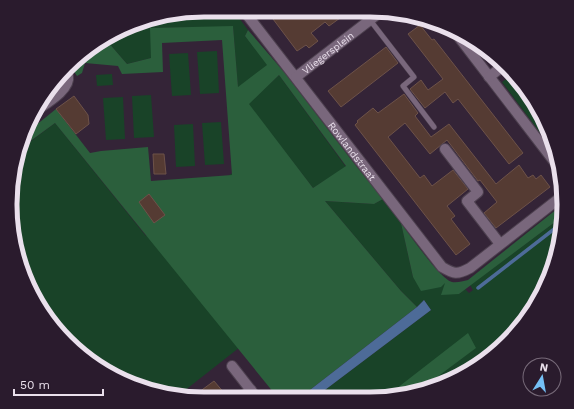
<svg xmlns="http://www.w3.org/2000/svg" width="574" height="409" viewBox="0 0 574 409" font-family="'Work Sans',sans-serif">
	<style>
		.green { fill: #194328 }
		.forest { fill: #2b5f3c; fill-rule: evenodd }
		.water { fill: #4d6b98 }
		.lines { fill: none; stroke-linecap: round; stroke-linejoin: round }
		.stream { stroke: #4d6b98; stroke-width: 3.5 }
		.building { fill: #553b33; stroke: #6d5249 }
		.service-casing { stroke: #4d404f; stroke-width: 6 }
		.minor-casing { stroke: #4d404f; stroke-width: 12 }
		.service { stroke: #79677c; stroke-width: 5 }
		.minor { stroke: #79677c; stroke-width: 10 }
		.labels { text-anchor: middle; stroke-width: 3; stroke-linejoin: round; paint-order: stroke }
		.street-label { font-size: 10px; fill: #eae0ec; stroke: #2a1b2d }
		.rim { fill: none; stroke: #eae0ec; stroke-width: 5 }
	</style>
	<rect width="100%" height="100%" fill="#342437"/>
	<path class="green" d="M205 10 234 11 248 30 245 36 268 65 238 88 233 27 151 28V58L127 64 107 41 86 52 97 43 154 17Z
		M217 51 219 93 200 94 197 52Z
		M188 53 191 95 172 96 169 54Z
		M112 74 113 85 97 86 96 75Z
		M513 74 516 76 546 129 540 133 502 82Z
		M279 75 346 167 313 188 248 104Z
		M151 95 154 137 134 138 132 96Z
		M123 97 125 139 106 140 103 98Z
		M221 122 224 164 205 165 202 123Z
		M55 123 146 236 264 150 249 340 179 395 119 379 58 333 25 279 12 230 14 167 19 150Z
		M193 124 195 166 176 167 174 125Z
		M383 199 401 223 413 277 446 283 442 294H459L465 289 469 293 473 290 470 285 563 216 544 291 498 351 455 379 395 397 317 398V396L431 310 424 300 417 307 401 291 325 201 374 204Z"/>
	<path class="forest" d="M233 26 238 87 267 65 245 36 248 30 284 72 353 162 383 199 374 204 325 201 401 291 417 307 306 393 307 398H278L55 123 25 145 22 142 25 134 56 109 90 153 101 151 148 147 151 181 232 175 222 40 162 43 163 72 122 74 118 66 85 63 82 73 77 76 71 67 107 41 127 64 151 58 150 28ZM279 75 346 166 313 188 249 104Z
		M562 205 563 216 459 294 441 295 445 283 441 287 421 291 413 277 401 223C410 235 440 279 452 282 457 283 463 281 468 280Z
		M468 333 476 348 421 389 395 397H388L401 385Z"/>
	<path class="water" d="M424 300 431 310 317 396V398H307L306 393 417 307Z"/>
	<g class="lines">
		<path class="stream" d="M478 288 562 223"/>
	</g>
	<path class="building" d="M267 11H274L347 13 329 26 325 22 311 33 318 41 309 48 306 45 297 51Z
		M420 25 432 40 434 39 523 153 509 164 458 99 453 103 445 92 425 108 410 89 421 80 428 90 443 79 408 34Z
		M386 47 398 63 341 107 328 91Z
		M404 94 418 113 415 116 431 137 449 124 496 184 519 165 528 178 533 175 536 179 541 175 550 187 496 228 484 213 497 202 480 180 478 181 447 140 430 154 405 123 388 137 420 178 424 175 432 186 453 170 468 189 447 206 455 216 451 219 470 244 456 255 355 125 358 122 357 121 373 108 378 113Z
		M74 96 88 115 89 124 76 134 56 109Z
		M153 154H164L166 174H154Z
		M149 194 165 215 154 223 139 202Z
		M214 381 225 394 220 398H191Z"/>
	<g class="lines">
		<g class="service-casing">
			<path id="service" d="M370 20 414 77 403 86 434 127"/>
		</g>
		<g class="minor-casing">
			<g id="minor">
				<path id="s1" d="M244 11 442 267C454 274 457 275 470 268L561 197"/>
				<path d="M455 32 557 165"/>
				<path id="s2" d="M296 77 379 13"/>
				<path d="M489 77 503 66"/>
				<path d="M34 112C43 105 71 90 68 76 67 74 66 73 64 71"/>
				<path d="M445 149 478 192 467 201 500 244"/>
				<path d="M232 366 257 398"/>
				<path d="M240 398 251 390"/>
			</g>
		</g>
		<use href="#service" class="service"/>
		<use href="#minor" class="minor"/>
	</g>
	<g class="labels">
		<g class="street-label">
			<text dy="4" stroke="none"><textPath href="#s2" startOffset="40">Vliegersplein</textPath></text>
			<text dy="4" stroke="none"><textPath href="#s1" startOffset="177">Rowlandstraat</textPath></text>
		</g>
	</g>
	<path d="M0 0H574V409H0ZM204 17H370A187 187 0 0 1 557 204V205A187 187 0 0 1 370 392H204A187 187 0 0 1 17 205V204A187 187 0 0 1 204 17Z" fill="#2a1b2d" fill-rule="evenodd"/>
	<path class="rim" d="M204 17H370A187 187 0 0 1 557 204V205A187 187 0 0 1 370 392H204A187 187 0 0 1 17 205V204A187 187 0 0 1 204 17Z"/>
	<g transform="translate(542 377) rotate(11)"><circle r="19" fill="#2a1b2d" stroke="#776a79"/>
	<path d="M0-3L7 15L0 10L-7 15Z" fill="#75c0f6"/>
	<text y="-6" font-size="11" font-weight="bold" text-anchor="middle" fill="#eae0ec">N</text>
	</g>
	<path d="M14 389v6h89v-6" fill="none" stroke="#eae0ec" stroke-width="2"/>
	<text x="20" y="389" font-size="12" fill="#eae0ec" stroke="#2a1b2d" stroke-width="3" paint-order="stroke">50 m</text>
</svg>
